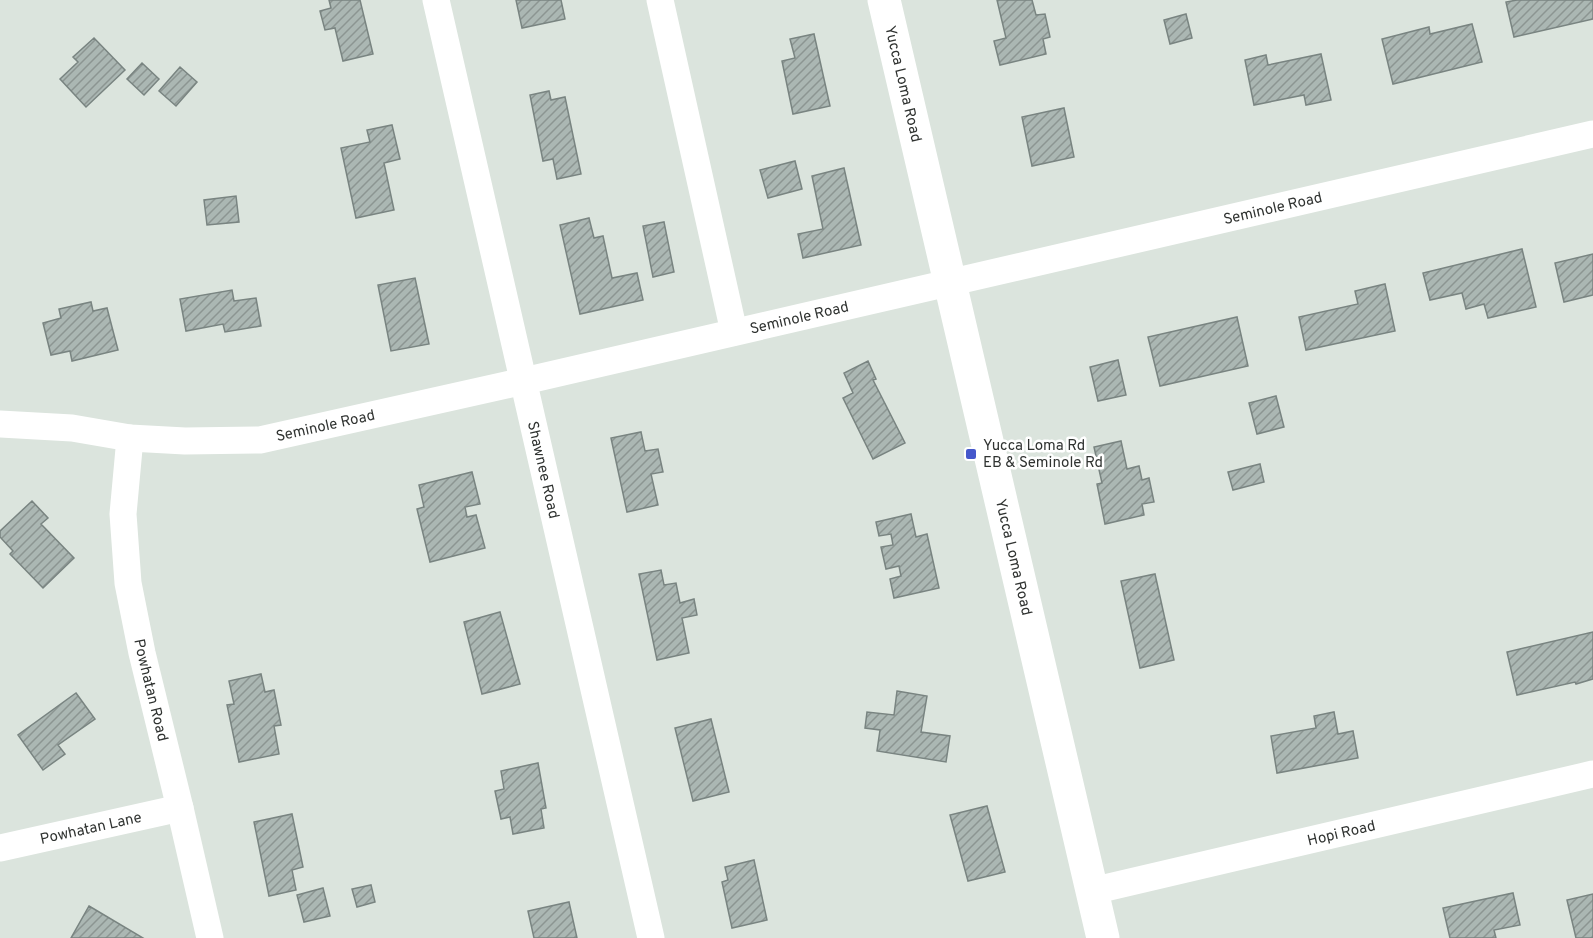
<svg xmlns="http://www.w3.org/2000/svg" width="1593" height="938" viewBox="0 0 1593 938" font-family="Overpass,sans-serif">
	<style>
		.building { fill: url(#building-hatch); stroke: #798481; stroke-width: 1.5 }
		.lines { fill: none; stroke-linecap: round; stroke-linejoin: round }
		.minor { stroke: #fff; stroke-width: 27 }
		.major { stroke: #fff; stroke-width: 33 }
		.poi-dot { fill: #4557cb; stroke: #fff; stroke-width: 2 }
		.labels { text-anchor: middle; stroke-width: 5; stroke-linejoin: round; paint-order: stroke }
		.street-label { font-size: 15px; fill: #303331; stroke: #fff }
		.poi-label { font-size: 15px; fill: #303331; stroke: #fff; text-anchor: start }
	</style>
	<defs>
		<pattern id="building-hatch" width="6" height="6" patternUnits="userSpaceOnUse" patternTransform="scale(1.5)"><rect width="6" height="6" fill="#abb7b3"/><path d="M-1 1l2-2M0 6l6-6M5 7l2-2" fill="none" stroke="#8c9592"/></pattern>
	</defs>
	<rect width="100%" height="100%" fill="#dbe4dd"/>
	<path class="building" d="M329 0H360L373 54 343 61 335 28 325 30 320 11 331 8Z
		M516 0H561L565 19 522 28Z
		M997 0H1032L1036 15 1045 14 1050 37 1043 39 1046 54 1000 65 994 41 1006 38Z
		M1517 0H1593V19L1514 37 1506 2Z
		M1186 14 1192 38 1170 44 1164 20Z
		M1472 24 1482 62 1393 84 1382 39 1429 27 1430 34Z
		M814 34 830 106 793 114 782 61 795 58 790 39Z
		M94 38 125 70 86 107 60 79 78 62 73 57Z
		M1321 54 1331 100 1306 105 1304 95 1254 105 1245 60 1266 55 1268 65Z
		M142 63 159 79 144 95 127 79Z
		M180 67 197 82 176 106 159 91Z
		M549 91 551 100 565 97 581 174 557 179 553 159 543 161 530 95Z
		M1064 108 1074 157 1032 166 1022 117Z
		M392 125 400 159 384 163 394 210 356 218 341 148 370 142 367 130Z
		M795 161 802 189 768 198 760 170Z
		M844 168 861 245 803 258 798 234 823 229 812 176Z
		M236 196 239 222 207 225 204 200Z
		M589 218 594 238 603 236 612 278 637 273 643 300 580 314 560 225Z
		M664 222 674 272 653 277 643 226Z
		M1522 249 1536 307 1488 318 1484 304 1466 309 1462 293 1430 300 1423 273Z
		M1593 254V295L1564 302 1555 263Z
		M415 278 429 344 391 351 378 285Z
		M1385 284 1395 331 1306 350 1299 317 1358 304 1355 291Z
		M232 290 234 301 256 298 261 326 225 332 223 324 186 331 180 299Z
		M91 302 93 311 107 308 118 350 72 361 70 351 51 355 43 323 61 318 59 309Z
		M1237 317 1248 366 1160 386 1148 337Z
		M1118 360 1126 395 1098 401 1090 367Z
		M868 361 876 379 873 380 905 443 873 459 843 398 853 393 844 373Z
		M1276 396 1284 427 1257 434 1249 403Z
		M641 432 645 451 658 449 663 472 651 474 658 505 627 512 611 438Z
		M1121 441 1127 469 1139 466 1142 480 1149 478 1154 502 1142 504 1144 515 1105 524 1097 484 1102 483 1094 447Z
		M1260 464 1264 482 1233 490 1228 472Z
		M472 472 480 504 465 507 467 517 476 515 485 548 430 562 417 509 424 507 419 485Z
		M32 501 48 518 41 524 74 558 43 588 10 554 13 551 0 537V531Z
		M911 514 916 537 927 534 939 588 894 598 890 579 901 576 899 566 886 569 881 547 893 545 891 534 879 536 876 522Z
		M661 570 664 585 676 583 680 603 694 599 697 615 682 618 689 653 657 660 639 574Z
		M1155 574 1174 660 1140 668 1121 581Z
		M500 612 520 684 482 694 464 622Z
		M1593 632V679L1576 684 1575 682 1517 695 1507 652Z
		M261 674 265 692 274 690 281 725 274 726 279 754 239 762 227 705 234 704 229 681Z
		M897 691 927 696 921 732 950 736 946 762 877 751 880 730 865 728 867 712 894 715Z
		M76 693 95 719 58 745 65 754 43 770 18 735Z
		M1334 712 1338 734 1353 731 1358 758 1277 773 1271 736 1316 728 1314 716Z
		M711 719 729 792 693 801 675 728Z
		M538 763 546 808 541 809 544 828 513 834 510 817 501 819 495 791 504 789 501 771Z
		M987 806 1005 872 968 881 950 815Z
		M292 814 303 867 292 870 296 890 269 896 254 822Z
		M754 860 767 920 732 928 722 882 728 880 725 867Z
		M371 885 375 902 357 907 352 889Z
		M323 888 330 916 304 922 297 895Z
		M1513 893 1520 925 1494 930 1496 938H1450L1443 908Z
		M1593 894V938H1576L1567 900Z
		M569 902 577 938H534L528 911Z
		M89 906 143 938H71Z"/>
	<g class="lines">
		<g class="minor">
			<path id="s1" d="M436 0 651 938"/>
			<path d="M660 0 734 332"/>
			<path id="s2" d="M0 424 72 428 130 438 185 441 260 440 524 381 1593 134"/>
			<path id="s3" d="M130 438 123 514 128 583 142 653 180 808 210 938"/>
			<path id="s4" d="M0 848 180 808"/>
			<path id="s5" d="M1092 891 1593 774"/>
		</g>
		<path class="major" id="s6" d="M884 0 1103 938"/>
	</g>
	<rect class="poi-dot" x="965" y="448" width="12" height="12" rx="3"/>
	<g class="labels">
		<g class="street-label">
			<text dy="5" stroke="none"><textPath href="#s6" startOffset="86">Yucca Loma Road</textPath></text>
			<text dy="5" stroke="none"><textPath href="#s2" startOffset="1300">Seminole Road</textPath></text>
			<text dy="5" stroke="none"><textPath href="#s2" startOffset="814">Seminole Road</textPath></text>
			<text dy="5" stroke="none"><textPath href="#s2" startOffset="328">Seminole Road</textPath></text>
			<text dy="5" stroke="none"><textPath href="#s1" startOffset="482">Shawnee Road</textPath></text>
			<text dy="5" stroke="none"><textPath href="#s6" startOffset="572">Yucca Loma Road</textPath></text>
			<text dy="5" stroke="none"><textPath href="#s3" startOffset="255">Powhatan Road</textPath></text>
			<text dy="5" stroke="none"><textPath href="#s4" startOffset="93">Powhatan Lane</textPath></text>
			<text dy="5" stroke="none"><textPath href="#s5" startOffset="256">Hopi Road</textPath></text>
		</g>
		<g class="poi-label">
			<text x="983" y="450">Yucca Loma Rd<tspan x="983" dy="17">EB &amp; Seminole Rd</tspan></text>
		</g>
	</g>
</svg>
